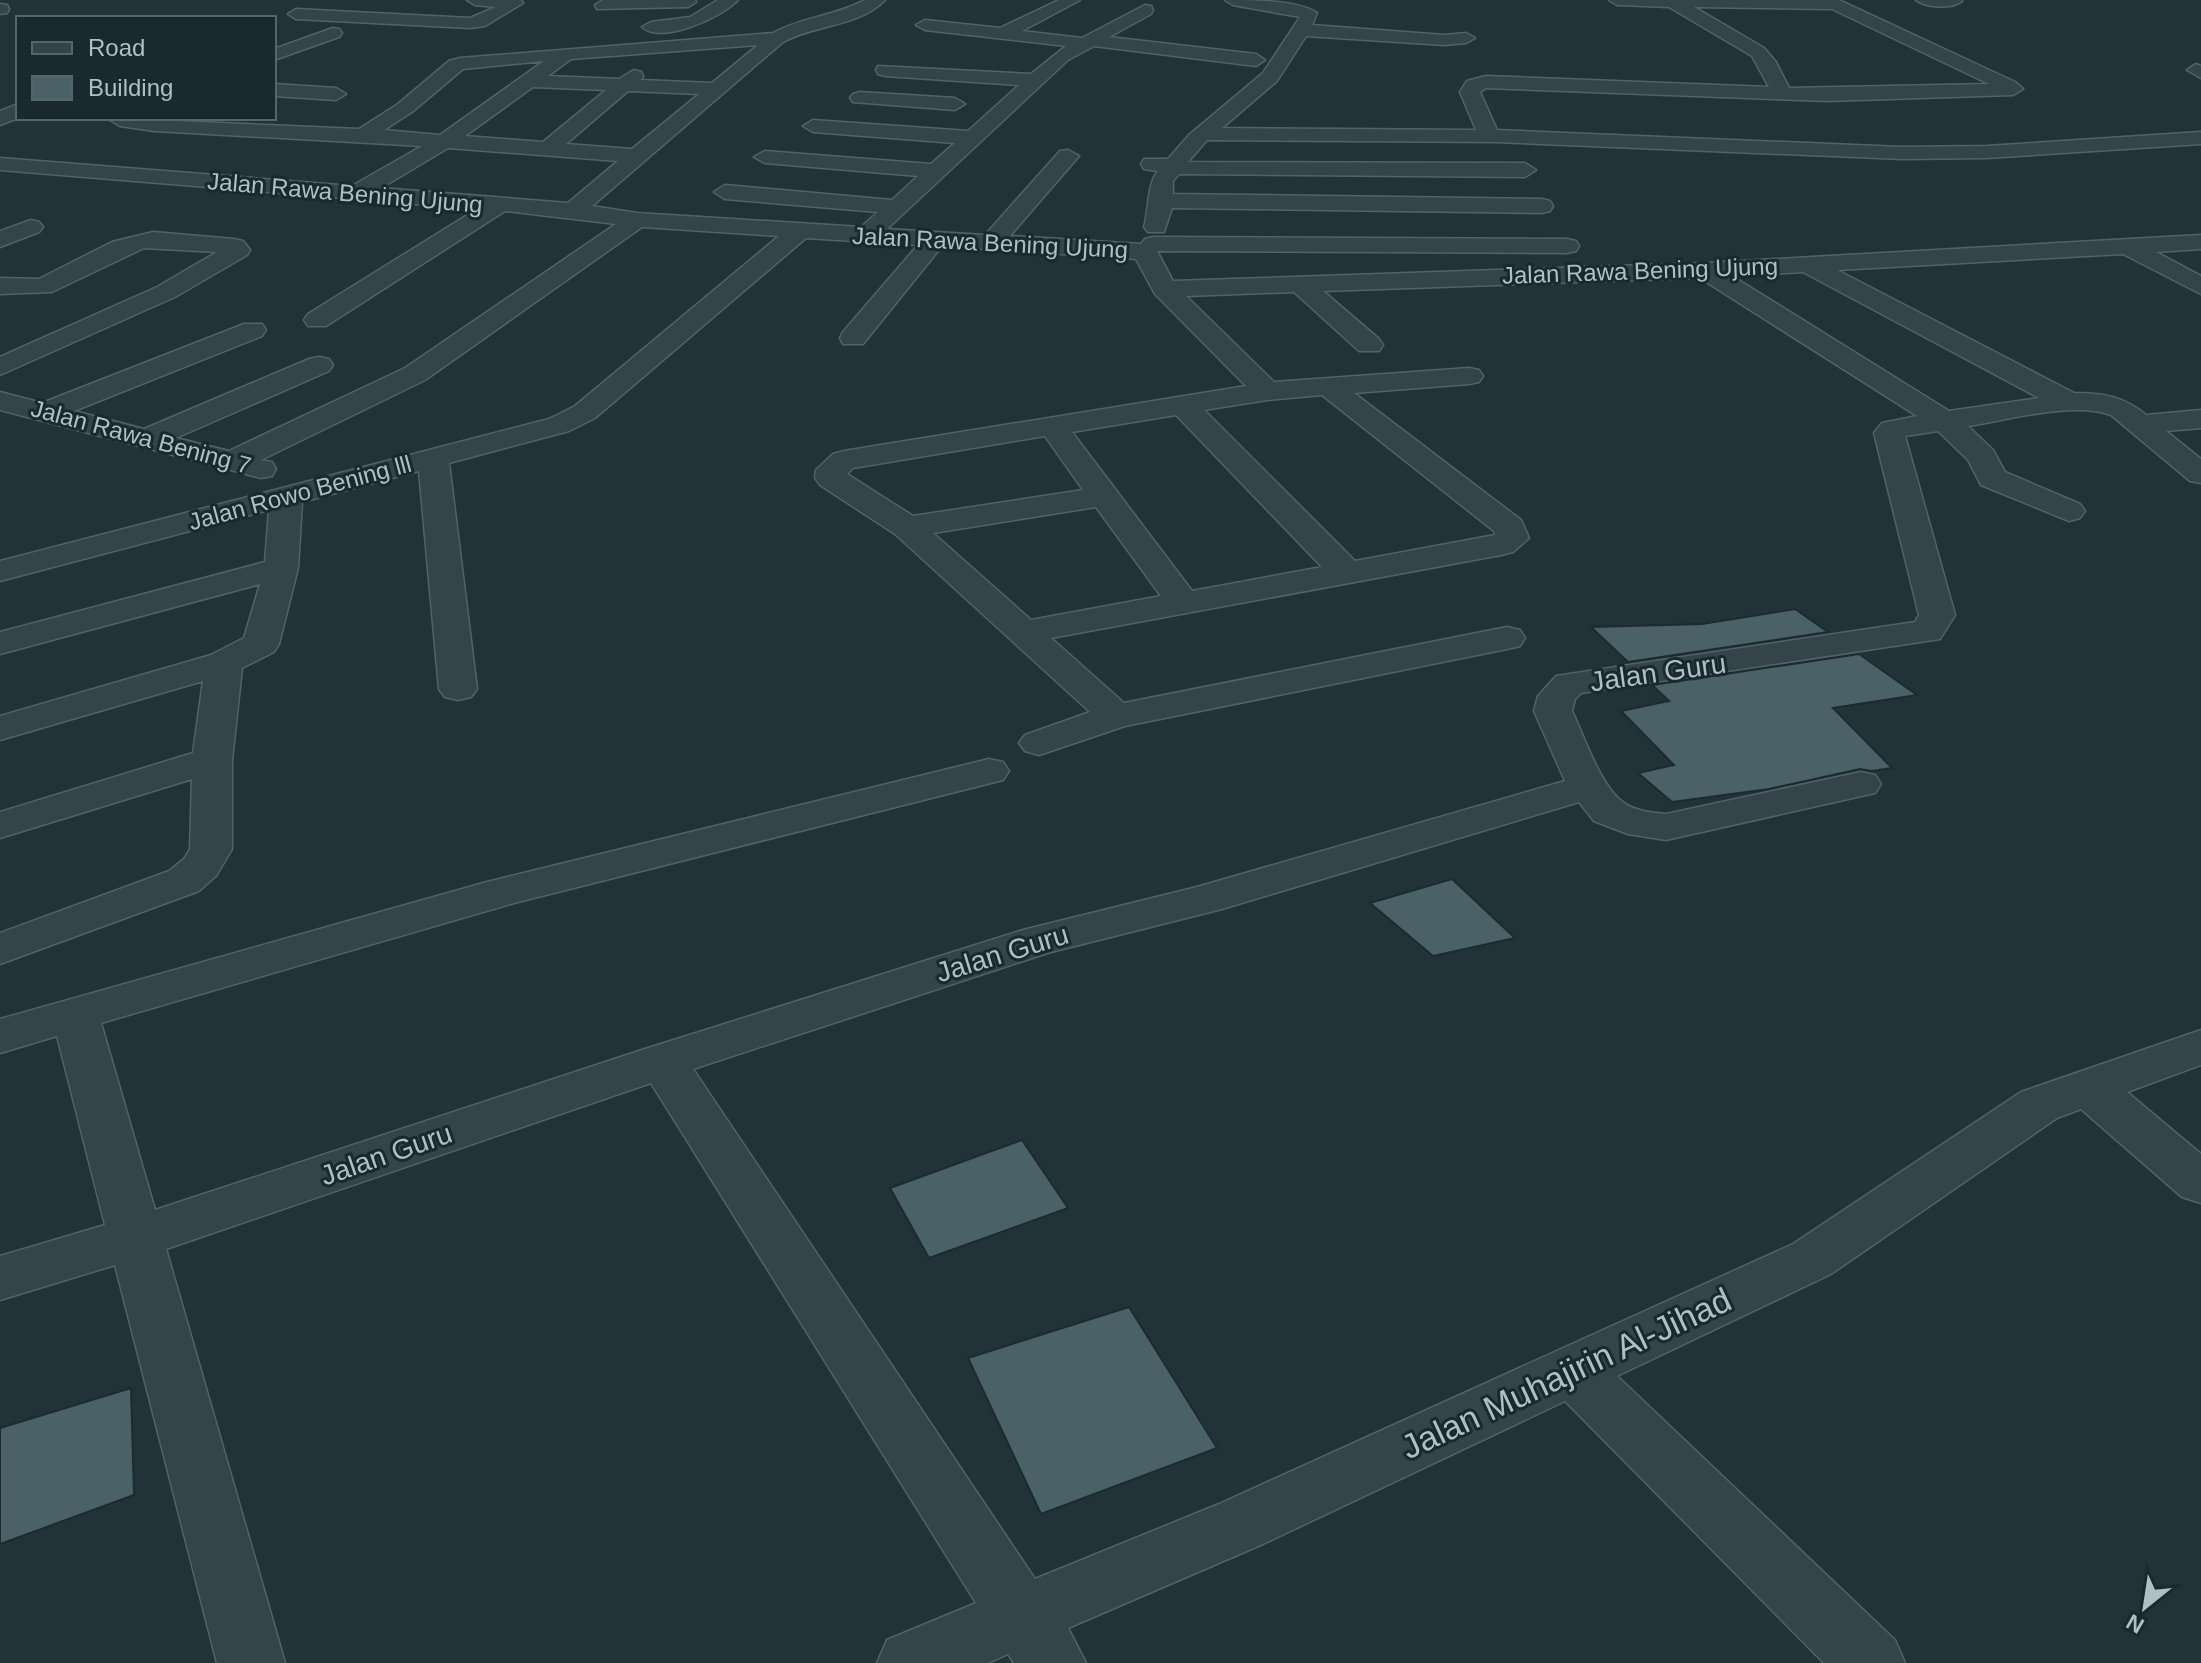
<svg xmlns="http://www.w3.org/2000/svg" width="2201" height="1663" viewBox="0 0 2201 1663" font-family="Arial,sans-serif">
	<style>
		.building { fill: #4b6168; stroke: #1c2b30; stroke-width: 2 }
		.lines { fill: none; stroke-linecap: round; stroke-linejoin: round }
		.minor-casing { stroke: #526267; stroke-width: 3 }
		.minor { fill: #34444a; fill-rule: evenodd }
		.labels { text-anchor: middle; stroke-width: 6; stroke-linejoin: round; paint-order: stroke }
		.far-street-label { font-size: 24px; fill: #afbfc6; stroke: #1a292e }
		.street-label { font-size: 28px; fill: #afbfc6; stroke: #1a292e }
		.near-street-label { font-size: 34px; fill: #afbfc6; stroke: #1a292e }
	</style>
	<rect width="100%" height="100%" fill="#213339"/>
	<path class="building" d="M1795 609 1828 632 1628 662 1591 627 1702 624Z
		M1859 654 1917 695 1833 708 1892 768 1872 771 1860 769 1769 789 1672 802 1638 773 1674 765 1621 711 1669 701 1652 685Z
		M1452 879 1515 938 1433 956 1370 903Z
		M1022 1140 1068 1208 929 1258 890 1188Z
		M1129 1307 1217 1448 1041 1514 968 1358Z
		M131 1388 134 1495 0 1544V1428Z"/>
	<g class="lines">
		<g class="minor-casing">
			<path id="minor" d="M467 0H521L523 3 485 26 470 28 296 19 288 14 296 9 470 18 496 7 475 5Z
				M603 0H695L696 2 688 7 597 9 595 5Z
				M718 0H738C722 17 662 45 642 27L651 22 690 17Z
				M865 0H885C859 27 815 24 783 42L592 206 637 213 861 227 878 212 725 199 714 192 725 185 892 200 918 176 765 163 754 157 765 151 931 164 955 143 813 132 803 126 813 120 968 131 1019 85 885 76 878 74 876 70 878 66 1031 74 1066 46 925 30 916 25 925 20 1000 28 1059 0H1080L1022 31 1082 38 1145 5 1151 6 1153 10 1151 14 1109 37 1256 54 1265 60 1256 66 1094 46 1068 60 887 229 985 235 1060 151 1068 150 1079 156 1010 236 1141 244 1145 239 1153 237 1567 239 1576 241 1579 246 1576 251 1567 253 1157 251 1173 281 1705 263 2201 235V249L2156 252 2201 276V294L2123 254 1837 270 2074 393C2103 393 2123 396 2146 415L2201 410V428L2166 431 2201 459V483L2190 481 2111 415C2073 401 2008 420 1968 426L1993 450 2005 472 2080 504 2085 511 2080 518 2069 521 1981 485 1968 460 1938 431 1905 436 1955 615 1940 639 1581 693 1575 699 1572 711C1584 736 1601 788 1624 803 1635 811 1653 813 1666 814L1861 772 1875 775 1881 784 1875 793 1666 840 1628 834 1594 821 1579 802 1222 909 1051 952 693 1069 1035 1579 1219 1504 1793 1244 2021 1092 2201 1030V1065L2127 1092 2201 1154V1203L2182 1197 2081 1109 2057 1118 1831 1274 1617 1376 1895 1640 1905 1663H1824L1565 1401 1263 1544 1068 1628 1086 1663H1014L1008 1654 988 1663H877L887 1640 976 1603 651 1083 166 1249 285 1663H217L115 1265 0 1300V1256L105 1225 57 1036 0 1053V1019L487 882 989 759 1003 762 1009 771 1003 780 514 903 101 1023 155 1210 645 1049 1023 930 1197 887 1565 781 1534 711 1538 696 1556 676 1915 622 1919 615 1874 433 1882 423 1917 416 1700 278 1323 291 1379 339 1383 345 1379 351H1359L1294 292 1186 296 1274 382 1469 368 1479 370 1483 376 1479 382 1469 384 1354 393 1521 520 1529 538 1513 552 1501 555 1051 638 1124 703 1507 627 1520 630 1525 638 1520 646 1507 649 1125 726 1039 755 1025 751 1019 743 1025 735 1090 712 895 534 820 485 815 478 816 470 833 454 844 451 1246 386 1155 294 1136 259 942 246 863 344H843L840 338 843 332 918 245 806 238 595 418 569 431 449 463 477 689 471 697 458 700 445 697 439 689 419 471 302 502 298 568 279 644 274 652 242 668 232 760V849L216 876 199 891 0 964V933L169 871 184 859 190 849 192 779 0 838V812L193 753 203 681 0 740V716L211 655 244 638 260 584 0 654V632L265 562 269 510 0 581V561L549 419 575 406 779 236 642 227 425 380 261 460 272 462 276 469 272 476 261 478 0 410V392L42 403 244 324H262L266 330 262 336 74 411 144 429 309 359 319 357 329 359 333 365 329 371 176 438 229 451 405 368 616 224 505 211 326 326H308L304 320 308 314 477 209 0 170V158L352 186 422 146 154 131 120 126 107 118 359 129 398 104 449 61 460 58 773 33C802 17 835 16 865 0ZM758 45 712 83 641 80 643 76 641 72 634 70 619 79 548 76 571 59ZM544 61 440 135 384 130 412 112 463 69ZM533 87 606 90 543 142 465 136ZM628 91 699 94 632 149 566 144ZM448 148 618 161 568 203 381 188ZM1803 272 2039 398 1949 411 1732 276ZM1322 395 1494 531 1495 535 1355 561 1204 410 1267 400ZM1176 415 1322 567 1192 591 1072 432ZM1045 436 1083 490 913 516 847 474 853 468ZM1096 507 1161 596 1031 620 933 533Z
				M1225 0C1249 0 1299 0 1317 13L1312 25 1444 35 1466 33 1475 38 1466 43 1444 45 1306 36 1277 81 1222 128 1476 130 1460 92 1467 81 1486 76 1769 87 1752 56 1669 7 1617 5 1609 0H1839L2015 82 2023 89 2013 95 1827 101 1486 88 1480 92 1497 130 1902 147 1987 146 2201 132V144L1987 158 1902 159 1496 142 1207 140 1188 162 1525 163 1536 170 1525 177 1179 174 1173 181V194L1542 199 1550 201 1553 206 1550 211 1542 213 1172 208 1164 232H1148L1144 227C1149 210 1147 184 1158 171L1144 169 1141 164 1144 159H1168L1189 135 1263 73 1300 17 1233 5ZM1694 7 1832 9 1989 84 1789 88 1776 62 1764 48Z
				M1916 0H1962V1C1952 9 1926 8 1916 0Z
				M0 4 7 5 9 9 7 13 0 14Z
				M333 28 339 29 342 33 339 37 274 60V49Z
				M2196 64 2201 66V78L2187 70Z
				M274 84 336 88 346 94 336 100 274 96Z
				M860 92 955 98 965 104 955 110 853 102 850 98 853 94Z
				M18 104V118L0 125V111Z
				M31 220 39 222 43 227 39 232 0 247V231Z
				M153 232 234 239 243 241 250 250 247 255 175 297 0 375V357L157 287 217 252 144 248 52 292 0 294V278L39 279 112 242Z"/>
		</g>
		<use href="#minor" class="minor"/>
	</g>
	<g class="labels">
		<g class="far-street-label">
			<text transform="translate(345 193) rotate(5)" y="8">Jalan Rawa Bening Ujung</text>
			<text transform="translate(990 243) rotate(3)" y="8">Jalan Rawa Bening Ujung</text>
			<text transform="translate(1640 271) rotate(-2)" y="8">Jalan Rawa Bening Ujung</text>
			<text transform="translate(141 437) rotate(15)" y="8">Jalan Rawa Bening 7</text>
			<text transform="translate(300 493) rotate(-15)" y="8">Jalan Rowo Bening lll</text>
		</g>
		<g class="street-label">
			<text transform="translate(1658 672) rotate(-8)" y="10">Jalan Guru</text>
			<text transform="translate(1002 953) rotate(-17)" y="10">Jalan Guru</text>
			<text transform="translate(386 1154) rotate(-19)" y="10">Jalan Guru</text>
		</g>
		<g class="near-street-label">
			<text transform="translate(1566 1373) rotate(-25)" y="12">Jalan Muhajirin Al-Jihad</text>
		</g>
	</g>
	<rect x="16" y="16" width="260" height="104" fill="#1a292e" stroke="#56656b" stroke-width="2"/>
	<rect x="32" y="42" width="40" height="12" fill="#34444a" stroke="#56656b" stroke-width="2"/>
	<text x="88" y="56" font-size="24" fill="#afbfc6">Road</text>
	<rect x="32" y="76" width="40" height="24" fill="#4b6168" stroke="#56656b" stroke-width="2"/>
	<text x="88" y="96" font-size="24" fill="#afbfc6">Building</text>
	<g transform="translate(2145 1607) rotate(210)" stroke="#1a292e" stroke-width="6" paint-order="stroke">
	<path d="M0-6L14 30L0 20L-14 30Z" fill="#afbfc6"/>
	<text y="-12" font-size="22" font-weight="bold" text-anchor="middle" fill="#afbfc6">N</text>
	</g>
</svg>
